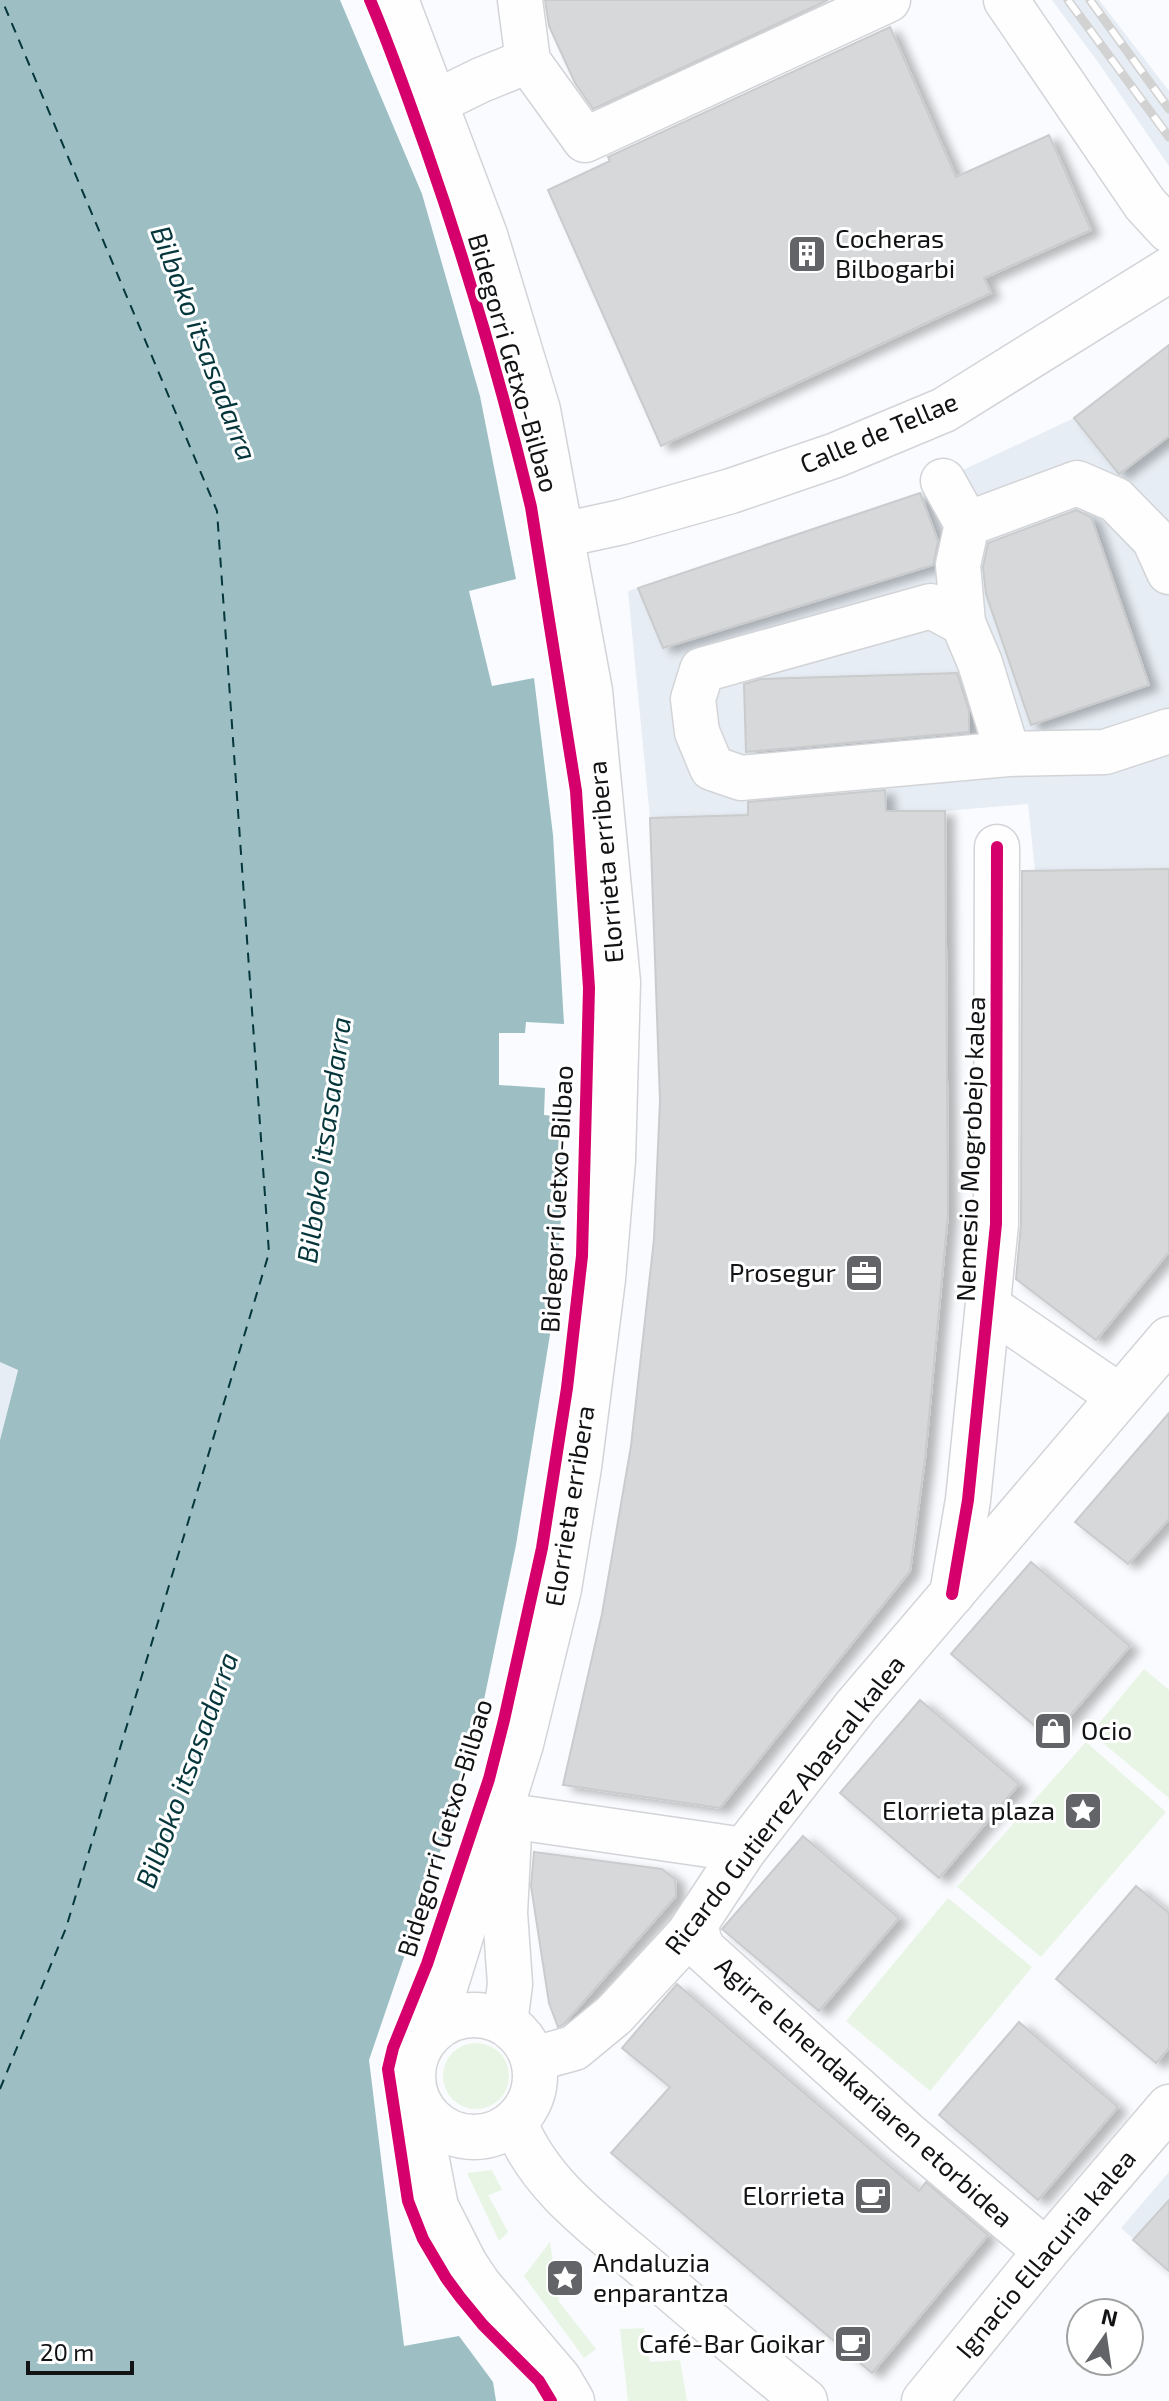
<svg xmlns="http://www.w3.org/2000/svg" width="1169" height="2401" viewBox="0 0 1169 2401" font-family="'Exo 2',sans-serif">
<style>
.built{fill:#e7edf4}
.green{fill:#e8f5e4}
.water{fill:#9dbfc4}
.lines{fill:none;stroke-linecap:round;stroke-linejoin:round}
.ferry{stroke:#04363b;stroke-width:2;stroke-dasharray:10 8;stroke-linecap:butt}
.building{fill:#d7d8da;stroke:#c9cbcc;stroke-width:2;filter:url(#shadow)}
.minor-casing{stroke:#d3d4d7;stroke-width:47}
.major-casing{stroke:#d3d4d7;stroke-width:47}
.minor{stroke:#fefeff;stroke-width:44}
.major{stroke:#fefeff;stroke-width:44}
.rail-casing{stroke:#d2d2d3;stroke-width:9}
.rail{stroke:#fff;stroke-width:6;stroke-dasharray:18;stroke-linecap:butt}
.cycleway-casing{stroke:#fff;stroke-width:17}
.cycleway{stroke:#d6006c;stroke-width:12}
.labels{text-anchor:middle;stroke-width:6;stroke-linejoin:round;paint-order:stroke}
.poi-label{font-size:26px;fill:#121315;stroke:#fff;text-anchor:end}
.street-label{font-size:26px;fill:#121315;stroke:#fff}
.water-label{font-size:28px;font-style:italic;fill:#04363b;stroke:#fff}
</style>
<defs>
<filter id="shadow"><feDropShadow dx="9" dy="5" stdDeviation="4" flood-color="#0004"/></filter>
</defs>
<rect width="100%" height="100%" fill="#f9fbfe"/>
<g class="built">
<polygon points="1052,0 1099,0 1169,91 1169,166 1098,62"/>
<polygon points="1169,345 1169,869 1035,871 1028,804 945,811 886,811 650,818 628,591 891,509 963,470 1074,418"/>
<polygon points="0,1362 18,1369 0,1440"/>
<polygon points="1169,2172 1169,2271 1121,2228"/>
</g>
<g class="green">
<polygon points="1144,1669 1169,1690 1169,1798 1091,1733"/>
<polygon points="1086,1742 1166,1812 1041,1957 957,1887"/>
<polygon points="948,1898 1032,1967 930,2091 846,2021"/>
<circle cx="476" cy="2076" r="33"/>
<polygon points="492,2170 502,2190 488,2195 508,2232 499,2241 467,2173"/>
<polygon points="550,2242 559,2302 596,2349 584,2358 524,2276"/>
<polygon points="644,2328 650,2362 680,2360 687,2401 628,2401 620,2329"/>
</g>
<polygon class="water" points="0,0 340,0 422,194 480,396 516,579 469,591 492,686 534,678 553,835 564,1024 526,1022 525,1033 499,1033 499,1085 545,1088 544,1115 565,1117 564,1185 552,1322 516,1545 472,1758 369,2060 404,2346 459,2336 493,2382 496,2401 0,2401 0,1440 18,1370 0,1362"/>
<g class="lines">
<polyline class="ferry" points="0,2089 66,1928 269,1253 217,511 2,0"/>
</g>
<g class="building">
<polygon points="545,0 828,0 593,109 575,83 549,26"/>
<polygon points="890,27 956,177 1049,135 1091,230 984,278 991,293 661,446 548,190 610,161 608,157"/>
<polygon points="1169,345 1169,436 1119,474 1074,418"/>
<polygon points="920,493 938,541 933,565 663,648 638,588"/>
<polygon points="1076,510 1091,517 1149,685 1031,725 986,594 983,567 988,543"/>
<polygon points="957,673 969,711 969,732 746,752 744,684 761,679"/>
<polygon points="885,790 886,811 945,811 948,1214 925,1459 910,1571 720,1808 563,1785 602,1614 631,1446 654,1239 660,1101 650,818 748,815 748,802"/>
<polygon points="1169,869 1169,1252 1096,1340 1016,1279 1021,1224 1022,871"/>
<polygon points="1169,1413 1169,1519 1128,1564 1075,1522"/>
<polygon points="1031,1562 1130,1646 1050,1739 951,1654"/>
<polygon points="920,1700 1019,1784 939,1878 840,1793"/>
<polygon points="803,1836 899,1918 819,2011 722,1929"/>
<polygon points="534,1852 662,1869 675,1879 676,1896 563,2025 558,2027 549,2003 531,1886"/>
<polygon points="1136,1886 1169,1913 1169,2048 1156,2063 1056,1979"/>
<polygon points="677,1984 919,2191 926,2182 988,2235 872,2373 611,2153 670,2087 622,2048"/>
<polygon points="1019,2022 1118,2107 1038,2200 939,2115"/>
<polygon points="1169,2200 1169,2271 1133,2240"/>
</g>
<g class="lines">
<defs>
<g id="minor">
<polyline points="520,0 528,61 585,140 888,0"/>
<polyline points="1006,0 1145,204 1169,230"/>
<polyline points="436,102 481,80 528,61"/>
<polyline points="943,481 967,524 1077,483 1116,500 1154,539 1169,572"/>
<polyline points="562,535 622,522 731,491 836,455 944,410 1169,270"/>
<polyline points="963,623 958,565 967,524"/>
<polyline points="1008,754 980,663 963,623 931,606 702,670 693,699 697,732 712,768 741,778 1008,754 1105,752 1169,731"/>
<polyline points="989,1307 1119,1396"/>
<polyline points="952,1594 968,1500 996,1224 997,847"/>
<polyline points="510,1816 744,1850"/>
<polyline points="696,1924 699,1941 705,1951 907,2134 1046,2251"/>
<path d="M515 2123C541 2188 599 2227 650 2271 701 2315 752 2359 805 2401"/>
<polyline points="924,2401 1046,2251 1169,2107"/>
</g>
<g id="major">
<polyline points="396,0 485,235 538,410 590,691 618,982 613,1160 603,1279 579,1467 559,1589 521,1744 431,2032"/>
<circle cx="474" cy="2076" r="61"/>
<polyline points="505,2023 510,1984 505,1913 509,1834"/>
<polyline points="534,2059 574,2048 614,2015 688,1935 744,1850 856,1706 1169,1339"/>
<polyline points="415,2098 436,2207 465,2264 479,2285 559,2379 572,2401"/>
</g>
</defs>
<use href="#minor" class="minor-casing"/>
<use href="#major" class="major-casing"/>
<use href="#minor" class="minor"/>
<use href="#major" class="major"/>
<defs>
<g id="rail">
<polyline points="1068,0 1169,137"/>
<polyline points="1090,0 1169,109"/>
</g>
</defs>
<use href="#rail" class="rail-casing"/>
<use href="#rail" class="rail"/>
<defs>
<g id="cycleway">
<path d="M370 0C391 49 408 99 426 149 467 266 502 386 531 507L576 791 582 884 589 988 582 1256 567 1388 542 1548 504 1720 489 1779 427 1964 393 2048 388 2069 408 2201 423 2239 446 2278 460 2297 483 2325 539 2381 551 2401"/>
<polyline points="952,1594 968,1500 996,1224 997,847"/>
</g>
</defs>
<use href="#cycleway" class="cycleway-casing"/>
<use href="#cycleway" class="cycleway"/>
</g>
<defs>
<symbol id="building-square" viewBox="-11 -11 22 22"><rect x="-9" y="-9" width="18" height="18" rx="4" fill="#636467" stroke="#fff"/><path d="M-4-6H4V6H1V3H-1V6H-4ZM-2.5-4.3h1.7v1.8h-1.7ZM.8-4.3h1.7v1.8H.8ZM-2.5-1h1.7V.8h-1.7ZM.8-1h1.7V.8H.8Z" fill="#fff"/></symbol>
<symbol id="office-square" viewBox="-11 -11 22 22"><rect x="-9" y="-9" width="18" height="18" rx="4" fill="#636467" stroke="#fff"/><path d="M-6-3h4V-5.5h4V-3h4V5H-6ZM-1-4.5V-3h2v-1.5ZM-6 0V1H6V0Z" fill="#fff"/></symbol>
<symbol id="shop-square" viewBox="-11 -11 22 22"><rect x="-9" y="-9" width="18" height="18" rx="4" fill="#636467" stroke="#fff"/><path d="M-5-2.5h2.3a2.7 3.5 0 0 1 5.4 0H5L5.5 6h-11ZM-1.5-2.5h3a1.5 2.3 0 0 0-3 0Z" fill="#fff"/></symbol>
<symbol id="sight-square" viewBox="-11 -11 22 22"><rect x="-9" y="-9" width="18" height="18" rx="4" fill="#636467" stroke="#fff"/><path d="M0-6L1.8-2.2L6-1.7L2.9 1.2L3.7 5.4L0 3.3L-3.7 5.4L-2.9 1.2L-6-1.7L-1.8-2.2Z" fill="#fff"/></symbol>
<symbol id="cafe-square" viewBox="-11 -11 22 22"><rect x="-9" y="-9" width="18" height="18" rx="4" fill="#636467" stroke="#fff"/><path d="M-5.5-4.5H6V0H3Q3 3.5 0 3.5H-2.5Q-5.5 3.5-5.5 0ZM3-3.2v2h1.7v-2ZM-6 4.5H4V6H-6Z" fill="#fff"/></symbol>
</defs>
<g fill-rule="evenodd">
<use href="#building-square" x="785" y="232" width="44" height="44"/>
<use href="#office-square" x="842" y="1251" width="44" height="44"/>
<use href="#shop-square" x="1031" y="1709" width="44" height="44"/>
<use href="#sight-square" x="1061" y="1789" width="44" height="44"/>
<use href="#cafe-square" x="851" y="2174" width="44" height="44"/>
<use href="#sight-square" x="543" y="2256" width="44" height="44"/>
<use href="#cafe-square" x="831" y="2322" width="44" height="44"/>
</g>
<g class="labels">
<g class="poi-label">
<text x="835" y="248" text-anchor="start">Cocheras<tspan x="835" dy="30">Bilbogarbi</tspan></text>
<text x="836" y="1282">Prosegur</text>
<text x="1081" y="1740" text-anchor="start">Ocio</text>
<text x="1055" y="1820">Elorrieta plaza</text>
<text x="845" y="2205">Elorrieta</text>
<text x="593" y="2272" text-anchor="start">Andaluzia<tspan x="593" dy="30">enparantza</tspan></text>
<text x="825" y="2353">Café-Bar Goikar</text>
</g>
<g class="street-label">
<text transform="translate(513 363) rotate(74)" y="9">Bidegorri Getxo-Bilbao</text>
<text transform="translate(879 433) rotate(-23)" y="9">Calle de Tellae</text>
<text transform="translate(606 862) rotate(-95)" y="9">Elorrieta erribera</text>
<text transform="translate(971 1149) rotate(-88)" y="9">Nemesio Mogrobejo kalea</text>
<text transform="translate(557 1199) rotate(-87)" y="9">Bidegorri Getxo-Bilbao</text>
<text transform="translate(570 1506) rotate(-81)" y="9">Elorrieta erribera</text>
<text transform="translate(785 1805) rotate(-52)" y="9">Ricardo Gutierrez Abascal kalea</text>
<text transform="translate(445 1828) rotate(-73)" y="9">Bidegorri Getxo-Bilbao</text>
<text transform="translate(864 2092) rotate(42)" y="9">Agirre lehendakariaren etorbidea</text>
<text transform="translate(1046 2254) rotate(-50)" y="9">Ignacio Ellacuria kalea</text>
</g>
<g class="water-label">
<text transform="translate(204 343) rotate(69)" y="10">Bilboko itsasadarra</text>
<text transform="translate(324 1140) rotate(-82)" y="10">Bilboko itsasadarra</text>
<text transform="translate(187 1770) rotate(-70)" y="10">Bilboko itsasadarra</text>
</g>
</g>
<g transform="translate(1105 2337) rotate(13)"><circle r="38" fill="#ffffff" stroke="#a0a1a1" stroke-width="2"/>
<path d="M0-6L14 30L0 20L-14 30Z" fill="#636467"/>
<text y="-12" font-size="22" font-weight="bold" text-anchor="middle" fill="#121315">N</text>
</g>
<path d="M28 2361v12h104v-12" fill="none" stroke="#121315" stroke-width="4"/>
<text x="40" y="2361" font-size="24" fill="#121315" stroke="#ffffff" stroke-width="6" paint-order="stroke">20 m</text>
</svg>
